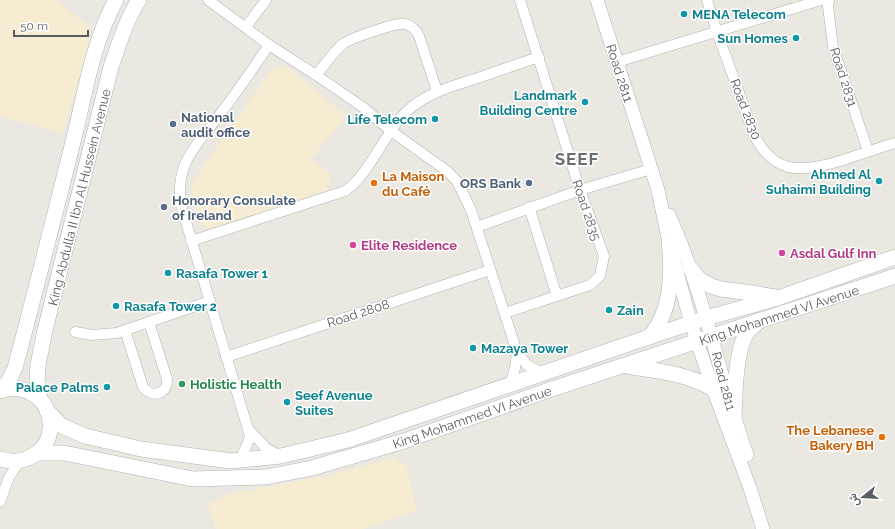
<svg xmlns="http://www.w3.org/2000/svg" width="895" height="529" viewBox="0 0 895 529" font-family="Raleway,Vazirmatn,sans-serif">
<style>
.sand{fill:#f5ecd2}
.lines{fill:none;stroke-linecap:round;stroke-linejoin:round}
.minor-casing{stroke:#afb2b5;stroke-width:11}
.tertiary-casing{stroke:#afb2b5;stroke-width:14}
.secondary-casing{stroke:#b1b4b7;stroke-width:16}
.minor{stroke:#fff;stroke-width:10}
.tertiary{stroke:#fff;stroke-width:13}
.secondary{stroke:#fff;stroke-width:15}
.culture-dot{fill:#0f9aa8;stroke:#fff;stroke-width:1.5}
.service-dot{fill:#5c6f8a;stroke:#fff;stroke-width:1.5}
.food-dot{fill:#e8710a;stroke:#fff;stroke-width:1.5}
.hotel-dot{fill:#d1479c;stroke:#fff;stroke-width:1.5}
.leisure-dot{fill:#2e9e5b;stroke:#fff;stroke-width:1.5}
.labels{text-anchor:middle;stroke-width:3;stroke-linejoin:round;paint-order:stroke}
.culture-label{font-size:13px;font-weight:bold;fill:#0d838f;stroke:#fff;text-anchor:start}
.street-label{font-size:13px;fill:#5a5d60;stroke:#fff}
.service-label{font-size:13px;font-weight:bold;fill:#4e5e75;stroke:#fff;text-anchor:start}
.food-label{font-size:13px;font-weight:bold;fill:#c56008;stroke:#fff;text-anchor:start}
.hotel-label{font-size:13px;font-weight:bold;fill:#b23c85;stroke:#fff;text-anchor:start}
.leisure-label{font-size:13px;font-weight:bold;fill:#27864d;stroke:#fff;text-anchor:start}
.district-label{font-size:17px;font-weight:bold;letter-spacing:1px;fill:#6b6f72;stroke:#fff}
</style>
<rect width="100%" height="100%" fill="#ebe8e1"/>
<g class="sand">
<polygon points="0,0 56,0 88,25 90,41 63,133 0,116"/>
<polygon points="285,65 346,116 311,159 331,174 326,192 209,231 197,218 191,184 272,69"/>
<polygon points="394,457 407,467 417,511 363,529 216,529 208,505 228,494 331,475"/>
</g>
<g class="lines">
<defs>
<g id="minor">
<polyline points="208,0 269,45 316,75 364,108 391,131 447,171 457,181 471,210 517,352 527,365 542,373"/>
<path d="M707 0 717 32 755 137C775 173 797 172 833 163 854 157 874 149 895 143"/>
<polyline points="829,0 828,6 833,47 868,151"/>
<polyline points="246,27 266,0"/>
<polyline points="617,62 821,0"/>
<path d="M316 75C325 65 333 52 343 44 351 38 397 22 405 24 412 25 416 30 419 36L437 91"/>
<polyline points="529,207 557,296"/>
<polyline points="477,227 580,190 651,169"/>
<path d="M191 241 345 191C370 174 384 133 407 111 426 93 453 86 478 78 498 71 518 64 539 57"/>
<polyline points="505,313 590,285 600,276 604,256 580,190 520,0"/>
<path d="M125 330 143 387C152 399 168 394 167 379L149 322"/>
<polyline points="75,332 92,335 117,333 210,301"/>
<polyline points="226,357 490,270"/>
<polyline points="510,385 515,368 517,352"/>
<polyline points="248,429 266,448 280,456"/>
<path d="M240 461 250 437 248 429 181 205C174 160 200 143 223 110 239 89 254 67 269 45"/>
<polyline points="0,502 9,477 20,461"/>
</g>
<g id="tertiary">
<polyline points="597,0 658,190 669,243 691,323 713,389 750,488 763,529"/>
<path d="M669 215C704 292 719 376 747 455"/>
</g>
<g id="secondary">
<polyline points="690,268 699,279 711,286 721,289 752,293 775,297"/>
<path d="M649 337C671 314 673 273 669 243"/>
<path d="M627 366C655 371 688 373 713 389"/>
<path d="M0 389 8 382 15 368C35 293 54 217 73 142 85 94 92 44 116 0"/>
<path d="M0 391C23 383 48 397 50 422 53 450 25 467 0 459"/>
<path d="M40 399 37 381 38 365 45 330 111 67C119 44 126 20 139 0"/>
<polyline points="47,411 62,426 85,436 141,449 231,461 281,456 348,440 649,337 706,318 778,298 895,257"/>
<path d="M734 418C735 396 735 346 749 330 752 327 756 324 759 321"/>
<polyline points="38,453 64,453 193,479 266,477 312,468 404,441 549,390 895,276"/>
</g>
</defs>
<use href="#minor" class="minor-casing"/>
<use href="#tertiary" class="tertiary-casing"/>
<use href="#secondary" class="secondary-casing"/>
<use href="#minor" class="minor"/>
<use href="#tertiary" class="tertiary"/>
<use href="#secondary" class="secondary"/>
</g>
<g class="culture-dot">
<circle cx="684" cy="14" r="4"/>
<circle cx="796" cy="38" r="4"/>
<circle cx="585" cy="102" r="4"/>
<circle cx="435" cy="119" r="4"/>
<circle cx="879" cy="181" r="4"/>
<circle cx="168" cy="273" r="4"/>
<circle cx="116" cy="306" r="4"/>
<circle cx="609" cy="310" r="4"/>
<circle cx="473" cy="348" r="4"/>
<circle cx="107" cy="387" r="4"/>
<circle cx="287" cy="402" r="4"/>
</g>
<g class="service-dot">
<circle cx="173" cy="124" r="4"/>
<circle cx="529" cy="183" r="4"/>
<circle cx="164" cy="207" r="4"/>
</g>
<g class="food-dot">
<circle cx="374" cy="183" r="4"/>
<circle cx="882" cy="437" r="4"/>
</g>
<g class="hotel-dot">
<circle cx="353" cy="245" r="4"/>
<circle cx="782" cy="253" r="4"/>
</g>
<circle class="leisure-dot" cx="182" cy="384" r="4"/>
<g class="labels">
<g class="culture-label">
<text x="692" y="19">MENA Telecom</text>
<text x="788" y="43" text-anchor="end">Sun Homes</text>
<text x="577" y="100" text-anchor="end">Landmark<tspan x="577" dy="15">Building Centre</tspan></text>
<text x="427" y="124" text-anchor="end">Life Telecom</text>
<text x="871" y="179" text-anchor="end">Ahmed Al<tspan x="871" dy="15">Suhaimi Building</tspan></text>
<text x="176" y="278">Rasafa Tower 1</text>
<text x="124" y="311">Rasafa Tower 2</text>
<text x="617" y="315">Zain</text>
<text x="481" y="353">Mazaya Tower</text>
<text x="99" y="392" text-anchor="end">Palace Palms</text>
<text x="295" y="400">Seef Avenue<tspan x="295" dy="15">Suites</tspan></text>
</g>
<g class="street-label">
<text transform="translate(620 73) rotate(72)" y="5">Road 2811</text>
<text transform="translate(844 77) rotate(72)" y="5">Road 2831</text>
<text transform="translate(746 109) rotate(69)" y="5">Road 2830</text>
<text transform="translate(79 197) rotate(-76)" y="5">King Abdulla II Ibn Al Hussein Avenue</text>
<text transform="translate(587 210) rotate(71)" y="5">Road 2835</text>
<text transform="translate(358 313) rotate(-18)" y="5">Road 2808</text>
<text transform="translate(779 315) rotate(-18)" y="5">King Mohammed VI Avenue</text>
<text transform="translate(724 381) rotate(75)" y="5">Road 2811</text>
<text transform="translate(472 417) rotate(-19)" y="5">King Mohammed VI Avenue</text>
</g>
<g class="service-label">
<text x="181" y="122">National<tspan x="181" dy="15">audit office</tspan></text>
<text x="521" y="188" text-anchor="end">ORS Bank</text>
<text x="172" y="205">Honorary Consulate<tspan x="172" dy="15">of Ireland</tspan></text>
</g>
<g class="food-label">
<text x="382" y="181">La Maison<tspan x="382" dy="15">du Café</tspan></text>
<text x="874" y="435" text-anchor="end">The Lebanese<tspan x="874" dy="15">Bakery BH</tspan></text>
</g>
<g class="hotel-label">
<text x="361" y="250">Elite Residence</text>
<text x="790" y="258">Asdal Gulf Inn</text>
</g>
<g class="leisure-label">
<text x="190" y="389">Holistic Health</text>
</g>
<g class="district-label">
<text x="577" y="165">SEEF</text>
</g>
</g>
<g transform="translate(863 497) rotate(252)" stroke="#ffffff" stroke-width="3" paint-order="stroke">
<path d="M0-3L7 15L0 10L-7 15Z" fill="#5a5d60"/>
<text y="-6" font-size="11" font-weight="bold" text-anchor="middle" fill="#5a5d60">ش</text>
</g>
<path d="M14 30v6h74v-6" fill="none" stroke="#5a5d60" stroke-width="2"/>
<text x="20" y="30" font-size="12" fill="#5a5d60" stroke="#ffffff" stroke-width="3" paint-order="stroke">50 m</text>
</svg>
